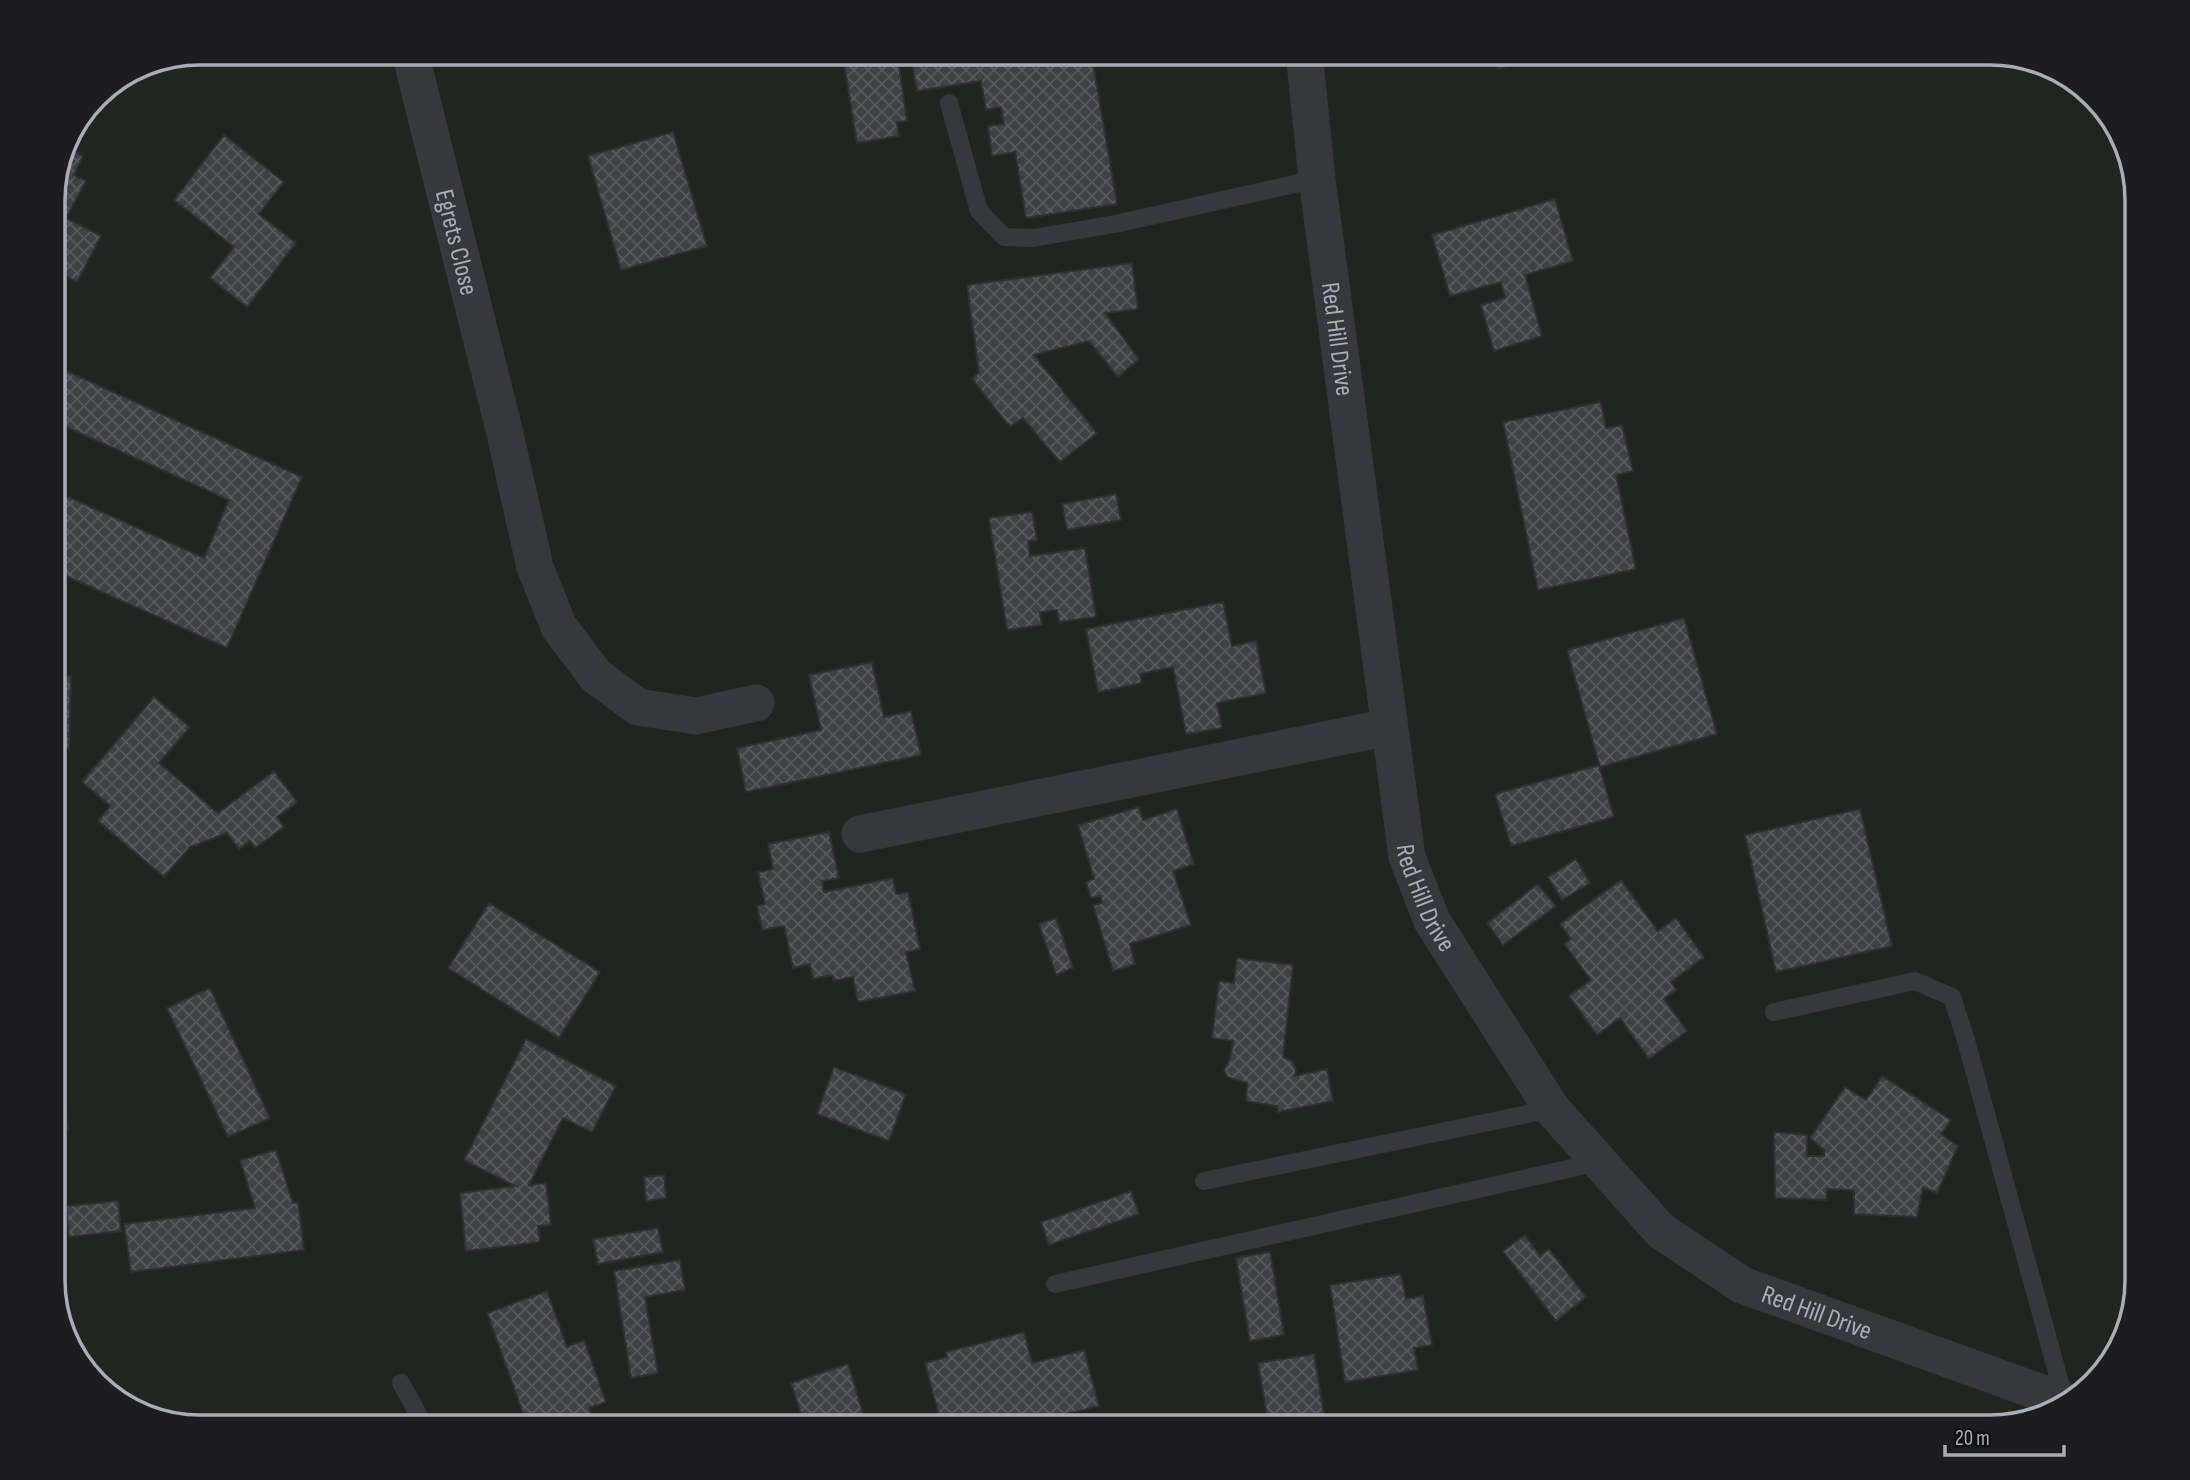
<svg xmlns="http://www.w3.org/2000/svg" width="2190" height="1480" viewBox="0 0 2190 1480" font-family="'Sofia Sans Condensed',sans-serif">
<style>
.garden{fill:#1e261f}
.building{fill:url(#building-cross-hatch);stroke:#303034;stroke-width:2}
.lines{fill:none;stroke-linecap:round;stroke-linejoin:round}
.service{stroke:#37383d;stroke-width:18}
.minor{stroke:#37383d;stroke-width:37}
.labels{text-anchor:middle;stroke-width:6;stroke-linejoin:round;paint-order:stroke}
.street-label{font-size:26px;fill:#a8adb8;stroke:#111113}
.rim{fill:none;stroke:#a8adb8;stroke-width:3.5}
</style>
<defs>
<pattern id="building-cross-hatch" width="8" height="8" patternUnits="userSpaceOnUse" patternTransform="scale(1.75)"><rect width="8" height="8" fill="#404145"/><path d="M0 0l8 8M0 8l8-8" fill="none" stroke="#595a5e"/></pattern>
</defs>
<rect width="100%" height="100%" fill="#161618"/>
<polygon class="garden" points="200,52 1990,52 2072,78 2118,127 2137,199 2137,1281 2112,1362 2056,1412 1991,1427 200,1427 118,1402 72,1353 53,1289 53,191 64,143 96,95 144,64"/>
<g class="building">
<polygon points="872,52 897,52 907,121 897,122 899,136 857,143 843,57"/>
<polygon points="910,52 1091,52 1117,204 1026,218 1015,152 992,156 988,126 1004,124 1001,107 986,110 981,81 917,91"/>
<polygon points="1493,52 1547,52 1547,53 1498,69"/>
<polygon points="673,132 707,246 621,270 588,156"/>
<polygon points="224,135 284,182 259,214 296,243 247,307 210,278 234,247 174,200"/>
<polygon points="63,145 83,156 74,175 86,181 66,218 101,236 77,282 63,274 64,271 53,265 53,191"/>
<polygon points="1555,199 1573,261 1525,275 1542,336 1494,351 1481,305 1505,298 1501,282 1450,296 1432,235"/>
<polygon points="1132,263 1138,309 1105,313 1139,359 1118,377 1089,341 1034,355 1097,433 1060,462 1023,418 1010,427 972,379 979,372 967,285"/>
<polygon points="53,365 302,477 227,648 53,570 53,490 204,558 229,500 53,421"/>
<polygon points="1601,402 1606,428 1622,425 1633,471 1616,475 1636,569 1538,590 1503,422"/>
<polygon points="1116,494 1121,520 1067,530 1062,504"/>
<polygon points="1032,512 1037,540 1028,541 1030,556 1085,548 1096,617 1059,622 1057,610 1040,612 1042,625 1007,630 989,518"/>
<polygon points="1223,602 1232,646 1256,641 1266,693 1217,703 1222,728 1186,734 1173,667 1140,674 1142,683 1098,692 1086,629"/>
<polygon points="1684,618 1717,734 1600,767 1567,650"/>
<polygon points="872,662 884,717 911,711 921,755 746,792 737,748 821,730 809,675"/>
<polygon points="53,675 71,676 69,749 53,749"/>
<polygon points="154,697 190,727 159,763 218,813 274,771 297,802 277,817 284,827 255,848 250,841 239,849 227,833 190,847 164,877 98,821 110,806 82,782"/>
<polygon points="1599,765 1614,817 1511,846 1495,794"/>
<polygon points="1139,807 1143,820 1177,809 1194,864 1173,871 1191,925 1130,944 1135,964 1113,971 1093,905 1102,903 1100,896 1091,898 1086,882 1094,879 1078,825"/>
<polygon points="1860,809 1892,946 1776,972 1745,835"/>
<polygon points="829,832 839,878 822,881 824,892 893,878 896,894 908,892 920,949 906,952 915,991 858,1002 853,977 834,981 832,975 813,979 810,964 793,968 784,926 762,930 757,906 765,904 758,872 773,869 768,844"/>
<polygon points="1576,859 1590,883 1562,900 1548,877"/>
<polygon points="1621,880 1658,931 1676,918 1704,957 1671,982 1676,990 1664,999 1687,1031 1649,1059 1620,1018 1597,1035 1569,996 1591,980 1564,944 1571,939 1560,924"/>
<polygon points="1538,884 1556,906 1503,945 1487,923"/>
<polygon points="489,903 600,972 559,1038 448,968"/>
<polygon points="1056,918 1073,968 1056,975 1039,924"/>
<polygon points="1237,958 1293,965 1283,1057 1293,1062 1296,1071 1295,1076 1327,1069 1333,1101 1278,1112 1277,1106 1246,1101 1247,1083 1227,1077 1224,1070 1230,1059 1233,1041 1212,1038 1219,981 1234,983"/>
<polygon points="210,988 270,1118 228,1137 167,1008"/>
<polygon points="526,1039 616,1086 592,1132 563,1118 529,1185 546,1183 551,1225 538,1226 540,1242 466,1251 460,1193 515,1186 464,1160"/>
<polygon points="834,1067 906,1094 889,1141 817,1114"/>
<polygon points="1882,1076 1951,1120 1941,1134 1958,1146 1937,1193 1923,1187 1917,1217 1854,1214 1854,1190 1827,1189 1826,1200 1775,1198 1774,1132 1807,1135 1807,1156 1824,1156 1824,1150 1810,1138 1845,1087 1866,1100"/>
<polygon points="65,1101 68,1130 53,1131 53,1103"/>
<polygon points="276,1150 293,1203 298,1202 304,1250 131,1272 124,1224 255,1208 240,1160"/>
<polygon points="664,1175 666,1198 646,1201 644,1177"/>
<polygon points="53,1186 58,1237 53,1238"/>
<polygon points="1131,1191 1139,1214 1049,1245 1041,1222"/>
<polygon points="118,1201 121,1231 69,1237 66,1206"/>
<polygon points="658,1228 663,1252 598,1264 593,1239"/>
<polygon points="1525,1235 1540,1256 1549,1249 1586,1297 1556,1321 1503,1251"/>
<polygon points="1270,1252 1284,1335 1250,1341 1236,1258"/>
<polygon points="680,1260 685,1290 645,1297 658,1373 631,1378 614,1271"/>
<polygon points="1401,1274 1406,1299 1423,1296 1432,1345 1414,1348 1418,1370 1345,1382 1330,1285"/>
<polygon points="547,1291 567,1347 584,1340 606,1402 589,1408 596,1427 528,1427 487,1313"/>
<polygon points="1024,1332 1032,1363 1084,1350 1099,1406 1015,1427 942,1427 925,1363 947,1357 946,1352"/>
<polygon points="1314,1354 1326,1427 1269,1427 1258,1363"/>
<polygon points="848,1364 866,1423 850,1427 805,1427 791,1383"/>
</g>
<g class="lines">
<g class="service">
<polyline points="949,103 979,211 1004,237 1033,238 1115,224 1317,179"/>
<polyline points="1774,1012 1915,981 1952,997 1965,1037 2065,1401"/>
<polyline points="1204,1181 1552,1109"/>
<polyline points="1055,1284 1599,1162"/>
<polyline points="401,1383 425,1427"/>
</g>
<g class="minor">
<path id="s1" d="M410 52 505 434 535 567 559 627 596 676 638 707 696 716 756 703"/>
<path id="s2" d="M1304 52 1317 179 1407 857 1432 921 1552 1109 1661 1231 1742 1285 2067 1402"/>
<polyline points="860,834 1389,727"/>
</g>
</g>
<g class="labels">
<g class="street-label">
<text dy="9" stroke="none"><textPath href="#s1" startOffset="196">Egrets Close</textPath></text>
<text dy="9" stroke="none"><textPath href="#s2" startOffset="289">Red Hill Drive</textPath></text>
<text dy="9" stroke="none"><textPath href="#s2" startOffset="856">Red Hill Drive</textPath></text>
<text dy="9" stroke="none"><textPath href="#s2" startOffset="1444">Red Hill Drive</textPath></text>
</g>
</g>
<path d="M0 0H2190V1480H0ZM200 65H1990A135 135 0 0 1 2125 200V1280A135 135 0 0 1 1990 1415H200A135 135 0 0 1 65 1280V200A135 135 0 0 1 200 65Z" fill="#1d1d20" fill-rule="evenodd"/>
<path class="rim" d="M200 65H1990A135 135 0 0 1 2125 200V1280A135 135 0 0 1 1990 1415H200A135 135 0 0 1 65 1280V200A135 135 0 0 1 200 65Z"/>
<path d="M1945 1445v10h119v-10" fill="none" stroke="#a8adb8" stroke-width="3.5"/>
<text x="1955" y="1445" font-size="21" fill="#a8adb8" stroke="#111113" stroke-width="5" paint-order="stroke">20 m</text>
</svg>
